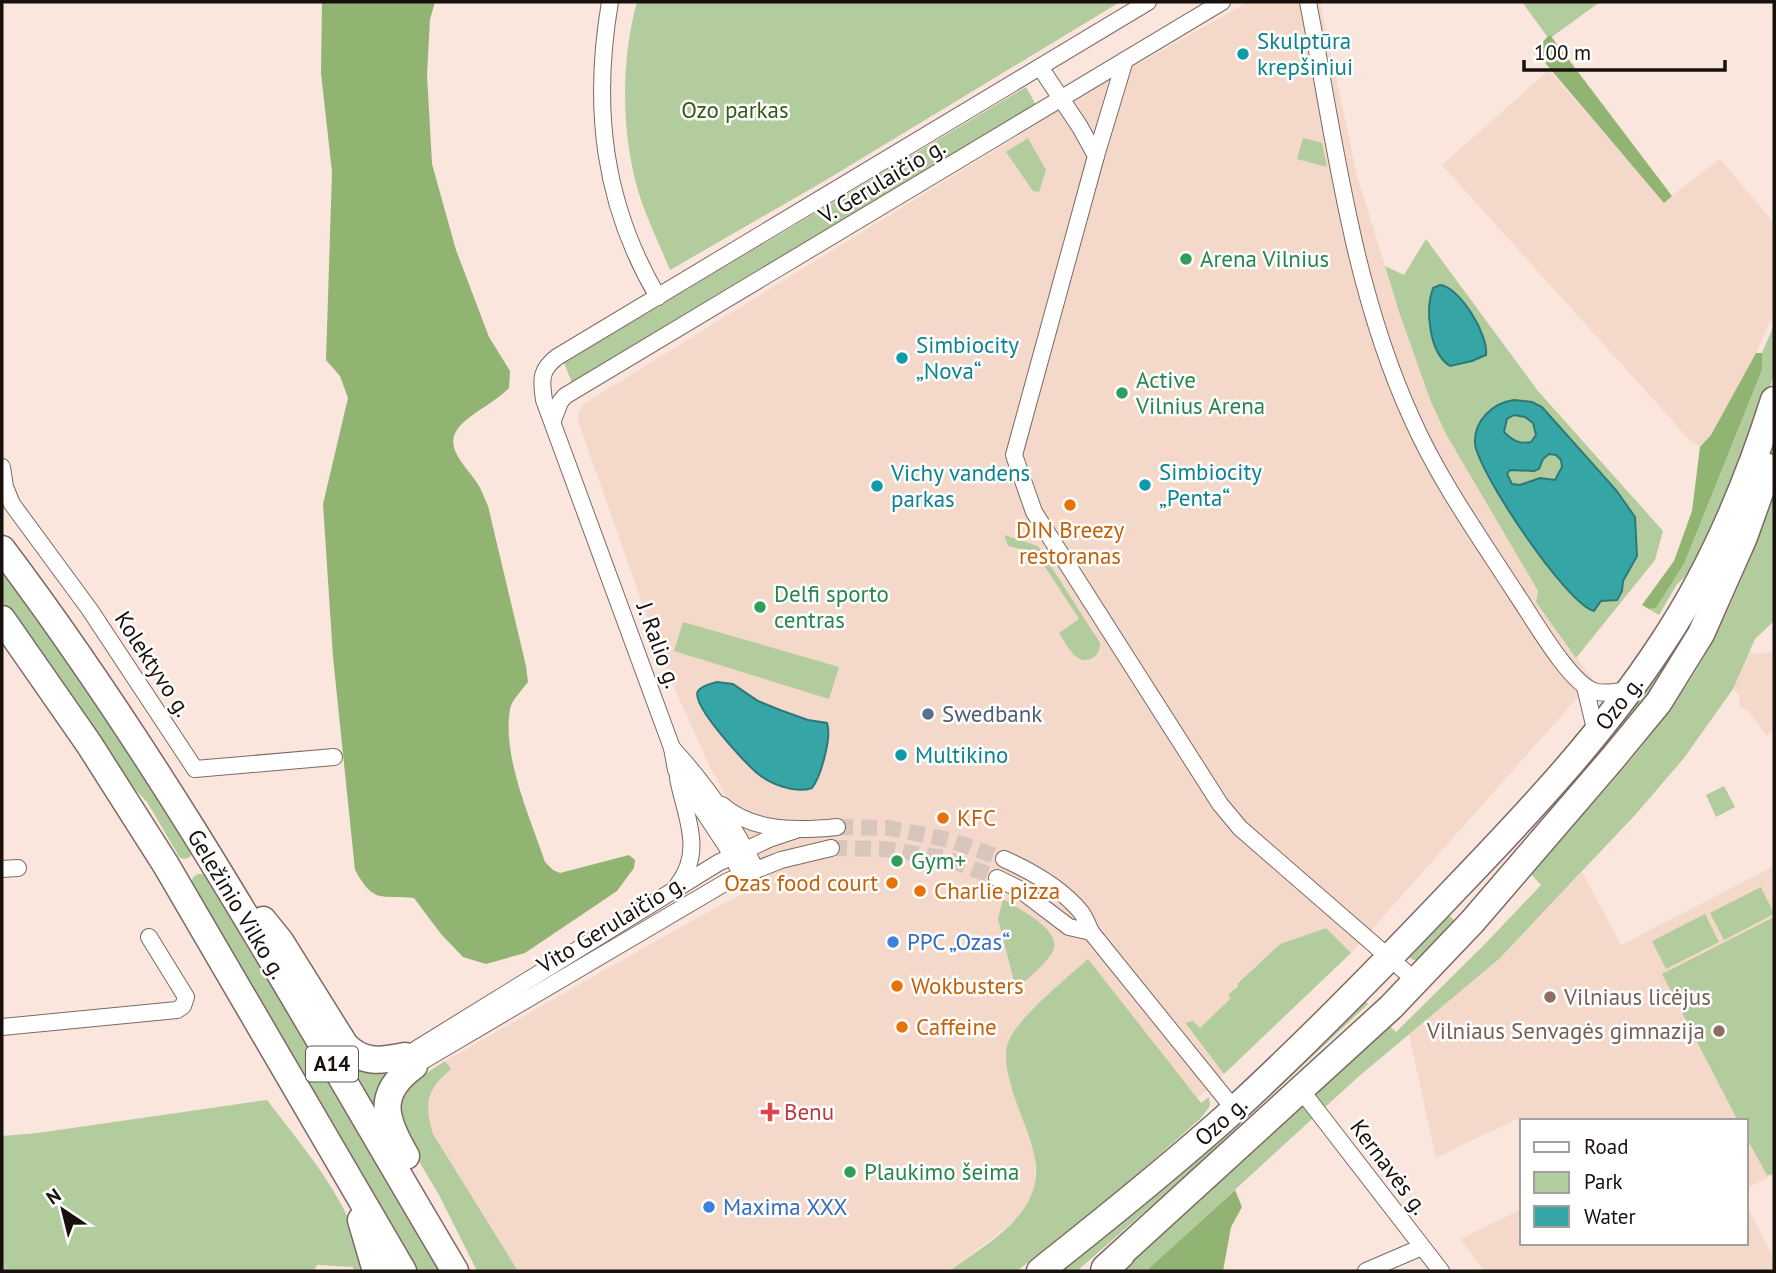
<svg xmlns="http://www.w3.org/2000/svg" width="1776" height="1273" viewBox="0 0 1776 1273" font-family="'PT Sans',sans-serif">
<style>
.built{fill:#f4d9cb}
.green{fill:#b2cc9d}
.forest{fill:#91b472}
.water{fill:#36a5a6;stroke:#2d7878;stroke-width:2;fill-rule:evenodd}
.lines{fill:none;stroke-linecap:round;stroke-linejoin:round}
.minor-tunnel{stroke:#d8c6bd;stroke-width:16;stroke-dasharray:16 8;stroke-linecap:butt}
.minor-casing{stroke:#7c6a62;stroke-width:18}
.primary-casing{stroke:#7c6a62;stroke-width:29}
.trunk-casing{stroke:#7c6a62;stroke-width:29}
.minor{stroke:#fff;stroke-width:16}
.primary{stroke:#fff;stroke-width:26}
.trunk{stroke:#fff;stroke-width:26}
.culture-dot{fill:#0f9aa8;stroke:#fff;stroke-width:2.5}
.leisure-dot{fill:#2e9e5b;stroke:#fff;stroke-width:2.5}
.food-dot{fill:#e8710a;stroke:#fff;stroke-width:2.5}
.service-dot{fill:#5c6f8a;stroke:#fff;stroke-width:2.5}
.shop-dot{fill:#3f7fe0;stroke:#fff;stroke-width:2.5}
.education-dot{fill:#8d6e63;stroke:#fff;stroke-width:2.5}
.health-dot{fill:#e0444e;stroke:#fff;stroke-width:2.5}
.labels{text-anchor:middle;stroke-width:5;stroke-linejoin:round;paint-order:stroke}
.shield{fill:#fff;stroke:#5d5856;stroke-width:2}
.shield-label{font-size:21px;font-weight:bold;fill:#17100d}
.culture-label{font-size:23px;fill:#0d838f;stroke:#fff;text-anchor:start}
.park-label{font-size:23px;fill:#395814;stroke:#fff}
.street-label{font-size:23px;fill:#17100d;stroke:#fff}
.leisure-label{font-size:23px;fill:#27864d;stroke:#fff;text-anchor:start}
.food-label{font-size:23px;fill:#c56008;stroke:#fff;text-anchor:start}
.service-label{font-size:23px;fill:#4e5e75;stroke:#fff;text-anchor:start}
.shop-label{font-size:23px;fill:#366cbe;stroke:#fff;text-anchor:start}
.education-label{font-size:23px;fill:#785e54;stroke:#fff;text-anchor:start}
.health-label{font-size:23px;fill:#be3a42;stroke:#fff;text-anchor:start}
</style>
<rect width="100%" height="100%" fill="#fae6dc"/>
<g class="built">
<polygon points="1248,2 1320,2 1357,175 1399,312 1431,402 1446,434 1538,591 1536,602 1593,680 1351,953 1326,928 1280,944 1237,983 1231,998 1200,1028 1185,1024 1224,1074 1197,1099 1149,1038 1048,996 1017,1027 1008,1041 1007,1066 1012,1089 1035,1157 1035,1188 1022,1215 949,1271 518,1271 433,1134 426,1110 432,1091 450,1069 445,1061 702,915 771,879 709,765 664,665 578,421 578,414 582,405 1092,90"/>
<polygon points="1549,70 1664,202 1720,159 1774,223 1774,312 1756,353 1711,435 1700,447 1688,438 1442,165"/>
<polygon points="1749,650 1754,654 1774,652 1774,731 1766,735 1748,711 1740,706 1739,694 1733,689"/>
<polygon points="1774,866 1774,1174 1746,1189 1746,1121 1522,1121 1522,1127 1517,1119 1436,1158 1409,1035 1499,959 1582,872 1621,945"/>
<polygon points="1746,1204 1774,1259 1774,1271 1484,1271 1460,1239 1522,1209 1522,1243 1746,1243"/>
</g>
<g class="green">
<path d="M637 2H1120L826 180 670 270C660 246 649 223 641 200 621 140 620 62 637 2Z"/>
<polygon points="1522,2 1600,2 1549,39"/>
<polygon points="1026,87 1036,105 572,383 564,363"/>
<polygon points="1028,138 1046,170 1039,192 1033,191 1006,152"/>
<polygon points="1303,138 1322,143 1327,167 1297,159"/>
<polygon points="1426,239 1538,391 1663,531 1655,560 1576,658 1536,602 1538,591 1446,434 1431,402 1399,312 1385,266 1404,275"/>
<polygon points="1774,325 1774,374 1759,424 1732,494 1688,574 1677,584 1659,615 1649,609 1656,608 1684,564 1762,370 1762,353"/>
<path d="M1774 490V621L1755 639 1733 689 1684 758 1636 814 1499 959 1358 1077 1146 1271H1122L1386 1023 1396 1032 1483 946 1541 885 1530 873C1591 805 1658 737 1704 657 1732 607 1757 545 1774 490Z"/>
<path d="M1004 535 1038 546 1100 643C1100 650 1098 655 1092 658 1076 667 1066 643 1059 633L1079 619 1036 553 1008 546Z"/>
<polygon points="1725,550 1678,663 1554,817 1545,809 1448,914 1457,923 1420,960 1413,960 1405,954"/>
<polygon points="2,561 85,680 192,853 190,857 185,859 180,858 147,802 119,772 2,601"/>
<polygon points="683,622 839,667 829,699 674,651"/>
<polygon points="1724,786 1735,807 1716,817 1706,795"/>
<polygon points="198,874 204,874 210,878 442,1271 414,1271 191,885 193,877"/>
<polygon points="1761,887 1774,914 1724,940 1710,913"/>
<path d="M1003 899C1017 908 1066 931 1052 953 1044 966 1027 979 1016 989L998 919Z"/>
<polygon points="1705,914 1719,942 1666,969 1652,941"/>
<polygon points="1774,917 1774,1174 1767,1175 1746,1137 1746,1121 1738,1121 1662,974"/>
<polygon points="1326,928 1351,953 1224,1074 1185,1023 1193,1021 1200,1028 1231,998 1228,995 1238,986 1237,984 1280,944"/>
<path d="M1088 959 1201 1103 1209 1097 1210 1106 1201 1118 1124 1186 1017 1271H949C989 1242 1048 1212 1034 1154 1028 1129 1016 1106 1010 1082 1007 1069 1003 1053 1009 1040 1019 1017 1068 977 1088 959Z"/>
<polygon points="1362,997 1368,1004 1193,1169 1077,1271 1055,1271"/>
<polygon points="340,1055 392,1070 384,1128"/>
<path d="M445 1061 451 1069C426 1091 424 1103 433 1134L518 1271H477L439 1195 401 1131 400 1105 405 1093 422 1076Z"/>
<path d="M267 1100C309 1155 351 1202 367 1271H354L353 1267 317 1265 314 1271H2V1136L38 1133Z"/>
</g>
<g class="forest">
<path d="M322 2H435L430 19 427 75 432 164 456 250 489 337 510 371 509 388C496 401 479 409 465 421 437 445 466 464 479 486 483 493 485 500 488 506L526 666 528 682C522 690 512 700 510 709 502 757 530 817 545 862L553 870 560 873 629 855 635 860 634 868 617 891 525 953 486 964 463 957 441 934 414 898C380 895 374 904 355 870L333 657 323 504 348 398 340 376 326 360 332 172 321 73Z"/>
<path d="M1550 35 1672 196 1664 203 1541 58C1539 47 1541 42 1550 35Z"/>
<polygon points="1756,353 1762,353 1762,370 1684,564 1656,608 1649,609 1642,605 1674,561 1692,511 1700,447 1711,435"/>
<polygon points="1235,1190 1242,1207 1231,1227 1223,1271 1146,1271"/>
</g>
<g class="water">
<path d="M1440 285C1460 287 1489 336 1486 355L1472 361 1450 366C1429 353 1425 309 1433 288Z"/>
<path d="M1514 400 1532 402 1542 407 1616 490 1635 517 1637 556 1623 581 1622 591 1617 600 1601 601 1594 611C1567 605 1477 471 1475 443 1474 421 1492 403 1514 400ZM1514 415 1525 417 1533 423 1536 435 1531 442C1520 445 1512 440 1504 432L1507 419ZM1549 454 1556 455 1561 460 1562 467 1555 480 1540 478 1520 485 1512 484 1507 474 1510 470 1534 471 1539 469 1543 459Z"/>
<path d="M717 682 733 684 758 701 780 710 808 720 827 723C832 737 821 776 812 788 795 794 770 784 757 773 745 763 690 704 698 691 702 685 711 684 717 682Z"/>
</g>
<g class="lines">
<g class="minor-tunnel">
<polyline points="837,827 889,828 950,840 1004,859"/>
<polyline points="831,848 883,849 945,858 997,878"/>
</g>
<defs>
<g id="minor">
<path d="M610 2C592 107 603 204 658 297"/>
<path d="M1308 2C1335 141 1352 288 1412 419 1439 480 1479 536 1515 592 1531 615 1569 683 1594 691 1604 695 1619 691 1630 690"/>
<polyline points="1125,60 1096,156 1014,455 1034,512 1220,804 1240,828 1416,981"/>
<polyline points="1040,67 1080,127 1096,156"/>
<polyline points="553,420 560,402 565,396 1222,2"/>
<polyline points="2,467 5,487 12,504 90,610 195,769 334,757"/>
<polyline points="1585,687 1596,733"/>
<path d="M672 748C705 784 735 827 756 870"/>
<path d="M722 805C753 832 798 831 837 827"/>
<path d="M1004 859C1031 871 1062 889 1081 912 1085 917 1088 925 1091 932L1234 1109"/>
<polyline points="2,869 18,868"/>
<path d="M742 875 725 844 676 770 672 748 544 400C541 380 540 370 557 357L1148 2"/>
<polyline points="997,878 1019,889 1069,927 1091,932"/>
<path d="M677 886C705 851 685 816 678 778"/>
<polyline points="2,1027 177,1010 183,1006 186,997 149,937"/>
<polyline points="405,1056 718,863 769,839 796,830"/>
<polyline points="414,1066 728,881 781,860 831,848"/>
<polyline points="1301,1090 1441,1271"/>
<polyline points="1366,1271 1422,1247"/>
</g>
<g id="primary">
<polyline points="1105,1268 1391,1007 1472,922 1613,758 1659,702 1701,634 1744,537 1769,467"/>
<path d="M1040 1271C1107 1218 1173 1165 1236 1108 1313 1037 1386 962 1458 886 1531 810 1605 731 1663 642 1712 568 1747 485 1774 400"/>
</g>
<g id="trunk">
<path d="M2 549C173 776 310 1027 455 1271"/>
<polyline points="2,619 89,744 166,865 403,1271"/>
<path d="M263 920 280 941 345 1045C363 1064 381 1061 405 1056"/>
<path d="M406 1156C385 1120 375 1094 414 1066"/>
<polyline points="361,1220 376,1271"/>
<polyline points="1104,1271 1121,1255"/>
</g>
</defs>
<use href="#minor" class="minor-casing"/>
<use href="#primary" class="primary-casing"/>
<use href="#trunk" class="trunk-casing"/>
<use href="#minor" class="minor"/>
<use href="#primary" class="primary"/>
<use href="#trunk" class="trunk"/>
</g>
<g class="culture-dot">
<circle cx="1243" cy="54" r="7"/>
<circle cx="902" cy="358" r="7"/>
<circle cx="1145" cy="485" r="7"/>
<circle cx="877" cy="486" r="7"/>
<circle cx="901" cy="755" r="7"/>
</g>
<g class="leisure-dot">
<circle cx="1186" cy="259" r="7"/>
<circle cx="1122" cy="393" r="7"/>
<circle cx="760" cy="607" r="7"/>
<circle cx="897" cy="861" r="7"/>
<circle cx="850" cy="1172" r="7"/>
</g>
<g class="food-dot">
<circle cx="1070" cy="505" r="7"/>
<circle cx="943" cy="818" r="7"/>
<circle cx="892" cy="883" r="7"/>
<circle cx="920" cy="891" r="7"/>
<circle cx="897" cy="986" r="7"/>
<circle cx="902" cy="1027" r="7"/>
</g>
<circle class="service-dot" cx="928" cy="714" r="7"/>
<g class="shop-dot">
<circle cx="893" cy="942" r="7"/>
<circle cx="709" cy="1207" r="7"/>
</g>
<g class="education-dot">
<circle cx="1550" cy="997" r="7"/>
<circle cx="1719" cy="1031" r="7"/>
</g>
<path class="health-dot" d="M766.5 1101.5h7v7h7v7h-7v7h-7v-7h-7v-7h7z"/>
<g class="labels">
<rect class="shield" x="306" y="1046.5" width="52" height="35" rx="5"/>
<g class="shield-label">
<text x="332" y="1071">A14</text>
</g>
<g class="culture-label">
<text x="1257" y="49">Skulptūra<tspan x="1257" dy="26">krepšiniui</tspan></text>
<text x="916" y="353">Simbiocity<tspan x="916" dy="26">„Nova“</tspan></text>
<text x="1159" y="480">Simbiocity<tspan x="1159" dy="26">„Penta“</tspan></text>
<text x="891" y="481">Vichy vandens<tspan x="891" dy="26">parkas</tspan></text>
<text x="915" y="763">Multikino</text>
</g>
<g class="park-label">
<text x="735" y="118">Ozo parkas</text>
</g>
<g class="street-label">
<text transform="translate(882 181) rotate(-31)" y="8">V. Gerulaičio g.</text>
<text transform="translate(659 645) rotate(70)" y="8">J. Ralio g.</text>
<text transform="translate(153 664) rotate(57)" y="8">Kolektyvo g.</text>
<text transform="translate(1619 703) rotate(-52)" y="8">Ozo g.</text>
<text transform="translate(237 904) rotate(59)" y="8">Geležinio Vilko g.</text>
<text transform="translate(611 924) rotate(-31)" y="8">Vito Gerulaičio g.</text>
<text transform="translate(1221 1121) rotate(-42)" y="8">Ozo g.</text>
<text transform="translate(1389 1167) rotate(53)" y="8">Kernavės g.</text>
</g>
<g class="leisure-label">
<text x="1200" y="267">Arena Vilnius</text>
<text x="1136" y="388">Active<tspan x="1136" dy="26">Vilnius Arena</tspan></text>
<text x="774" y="602">Delfi sporto<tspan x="774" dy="26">centras</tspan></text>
<text x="911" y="869">Gym+</text>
<text x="864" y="1180">Plaukimo šeima</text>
</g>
<g class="food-label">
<text x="1070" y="538" text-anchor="middle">DIN Breezy<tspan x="1070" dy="26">restoranas</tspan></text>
<text x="957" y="826">KFC</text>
<text x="878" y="891" text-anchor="end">Ozas food court</text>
<text x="934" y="899">Charlie pizza</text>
<text x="911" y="994">Wokbusters</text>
<text x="916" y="1035">Caffeine</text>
</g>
<g class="service-label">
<text x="942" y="722">Swedbank</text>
</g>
<g class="shop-label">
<text x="907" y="950">PPC „Ozas“</text>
<text x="723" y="1215">Maxima XXX</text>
</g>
<g class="education-label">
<text x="1564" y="1005">Vilniaus licėjus</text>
<text x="1705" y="1039" text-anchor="end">Vilniaus Senvagės gimnazija</text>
</g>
<g class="health-label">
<text x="784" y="1120">Benu</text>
</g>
</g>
<rect width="1776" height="1273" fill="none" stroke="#17100d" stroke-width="7"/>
<rect x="1520" y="1119" width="228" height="126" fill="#ffffff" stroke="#a29f9e" stroke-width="2"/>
<rect x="1534" y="1142" width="35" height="10" fill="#ffffff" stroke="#a29f9e" stroke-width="2"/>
<text x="1584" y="1154" font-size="21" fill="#17100d">Road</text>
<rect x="1534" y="1172" width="35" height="21" fill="#b2cc9d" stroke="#a29f9e" stroke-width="2"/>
<text x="1584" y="1189" font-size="21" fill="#17100d">Park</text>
<rect x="1534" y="1206" width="35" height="21" fill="#36a5a6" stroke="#a29f9e" stroke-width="2"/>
<text x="1584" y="1224" font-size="21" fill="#17100d">Water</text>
<g transform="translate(63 1210) rotate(325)" stroke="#ffffff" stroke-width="5" paint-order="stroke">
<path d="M0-5L12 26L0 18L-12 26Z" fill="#17100d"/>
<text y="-10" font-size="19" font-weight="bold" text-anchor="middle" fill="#17100d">N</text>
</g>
<path d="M1524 60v10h201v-10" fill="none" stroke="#17100d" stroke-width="3.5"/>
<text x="1534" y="60" font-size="21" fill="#17100d" stroke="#ffffff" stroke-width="5" paint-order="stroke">100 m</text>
</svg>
